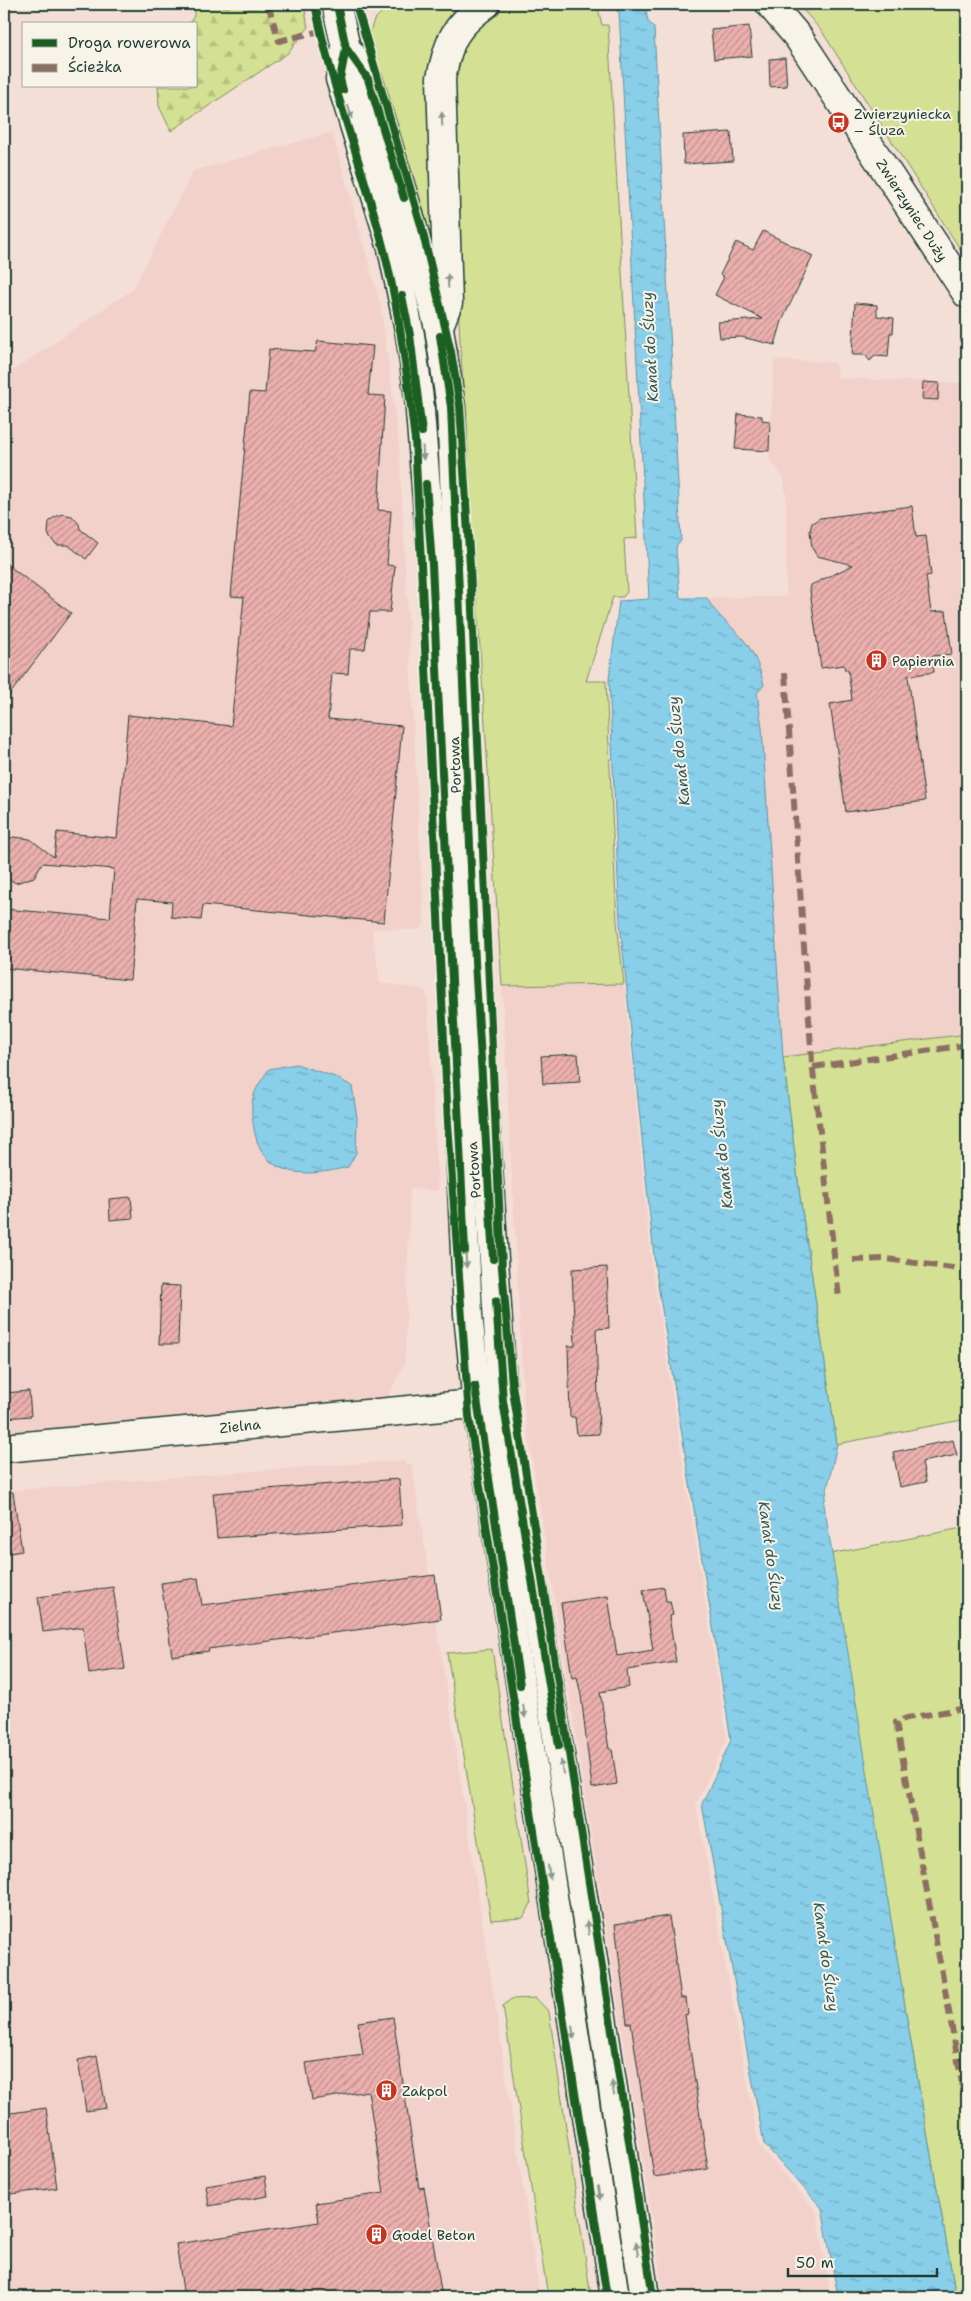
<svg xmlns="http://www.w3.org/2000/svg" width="971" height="2301" viewBox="0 0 971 2301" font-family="'Shantell Sans',sans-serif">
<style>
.built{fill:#f2d1ca}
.green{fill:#d4e093;stroke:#7a8e64}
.forest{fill:url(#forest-firs);stroke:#7a8e64}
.water{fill:url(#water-ripples);stroke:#5f95a1}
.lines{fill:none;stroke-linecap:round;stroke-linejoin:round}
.stream{stroke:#5f95a1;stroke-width:6}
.building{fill:url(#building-hatch);stroke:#1f3d34}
.secondary-casing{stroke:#1f3d34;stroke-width:31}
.secondary{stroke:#f7f3e8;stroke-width:28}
.quiet{stroke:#8d6e63;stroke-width:6;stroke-dasharray:12 6;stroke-linecap:butt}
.cycleway-casing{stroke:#f7f3e8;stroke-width:11}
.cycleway{stroke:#1b5e20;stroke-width:8}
.oneway{fill:#8b988e}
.labels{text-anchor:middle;stroke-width:4;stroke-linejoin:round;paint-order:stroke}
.poi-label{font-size:14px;fill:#1f3d34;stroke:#f7f3e8;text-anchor:start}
.street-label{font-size:14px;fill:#1f3d34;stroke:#f7f3e8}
.water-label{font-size:15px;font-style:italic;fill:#345a58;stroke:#f7f3e8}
</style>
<defs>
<pattern id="forest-firs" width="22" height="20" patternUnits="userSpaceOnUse" patternTransform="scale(1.25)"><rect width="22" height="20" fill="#d4e093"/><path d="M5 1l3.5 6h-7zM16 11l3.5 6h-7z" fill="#b6c17f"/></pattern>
<pattern id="water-ripples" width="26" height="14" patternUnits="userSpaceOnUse" patternTransform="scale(1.25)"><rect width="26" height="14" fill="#89cfea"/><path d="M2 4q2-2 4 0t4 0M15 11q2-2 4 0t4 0" fill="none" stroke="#6fa9be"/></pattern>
<pattern id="building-hatch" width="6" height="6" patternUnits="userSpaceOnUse" patternTransform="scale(1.25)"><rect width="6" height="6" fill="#ecb0ad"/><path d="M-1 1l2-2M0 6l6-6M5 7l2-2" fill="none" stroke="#bf908e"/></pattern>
</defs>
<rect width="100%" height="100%" fill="#f4dfd6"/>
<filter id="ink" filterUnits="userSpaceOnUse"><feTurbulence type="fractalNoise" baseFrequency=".02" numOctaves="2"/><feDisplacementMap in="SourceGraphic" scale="10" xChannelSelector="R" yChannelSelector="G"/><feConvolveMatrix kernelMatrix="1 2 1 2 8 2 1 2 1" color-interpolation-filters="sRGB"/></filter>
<g filter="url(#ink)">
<g class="built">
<polygon points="332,132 381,307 399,444 424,925 418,930 372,929 380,983 421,989 427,993 438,1191 410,1189 405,1362 384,1405 4,1436 4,377 133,289 193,171"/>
<polygon points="776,360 833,362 838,367 837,378 967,383 967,1034 783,1057 762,728 757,692 759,664 744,641 711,607 707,598 786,596 786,494 783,477 769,459 774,363"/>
<polygon points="624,984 652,1269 727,1739 696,1804 759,2146 817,2212 831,2297 664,2297 524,1407 502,986"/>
<polygon points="404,1461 405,1464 412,1464 540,2297 4,2297 4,1491 315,1466"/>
</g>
<g class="green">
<polygon points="455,4 459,8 441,280 394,130 368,37 374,20 382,12 395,7"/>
<polygon points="571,4 597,4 602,25 608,25 637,538 624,539 627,592 623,597 613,597 586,681 606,681 617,922 624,984 502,986 460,340 446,88 467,30 488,14 501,7"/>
<polygon points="795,4 967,4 967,260 823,33 807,14"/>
<polygon points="967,1034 967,1419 837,1444 800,1197 783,1057"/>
<polygon points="967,1527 967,2297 956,2297 909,2031 830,1554"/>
<polygon points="492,1649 531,1904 523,1918 491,1920 447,1653"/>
<polygon points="581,1995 586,1995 636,2297 625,2297"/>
<polygon points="536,1998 549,2012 591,2297 548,2297 503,2006 511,1999"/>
</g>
<polygon class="forest" points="195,4 304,4 308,28 288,53 171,131 159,106 158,86 196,86 196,24 189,24 194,16"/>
<g class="water">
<path d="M615 4H648L649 9 646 11 648 21 654 28 681 541 677 544 676 550 680 598H707C715 615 731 625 743 639 755 653 760 669 764 685L757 693 762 728 783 1057 800 1197 837 1444 824 1504 909 2031 956 2297H838L822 2208 764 2144 702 1804 731 1740 655 1266 620 923 609 679 619 601 649 599 619 11H616Z"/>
<path d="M296 1064 335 1077 352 1086 357 1118 356 1153 348 1167C308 1177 263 1180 254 1129 249 1099 252 1094 269 1069Z"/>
</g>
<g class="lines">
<polyline class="stream" points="4,9 12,4"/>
</g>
<g class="building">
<polygon points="749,26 752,56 714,59 711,30"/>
<polygon points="785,58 787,86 770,87 769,59"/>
<polygon points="731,132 733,161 684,164 683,135"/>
<polygon points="763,231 813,256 782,321 775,345 741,337 720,338 718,322 763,319 715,295 724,277 720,275 736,242 753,250"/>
<polygon points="855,303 877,305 877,316 894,318 893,333 890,333 888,357 875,356 870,361 865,355 852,355"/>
<polygon points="318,341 373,346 368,395 385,396 378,510 391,511 387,565 395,566 390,612 370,612 365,649 350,649 348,674 332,673 328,719 402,726 384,922 203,905 201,920 171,917 172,902 137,899 130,980 4,968 4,909 110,918 114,869 42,863 34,877 16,883 4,877 4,841 14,837 30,839 54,857 57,832 117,838 128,715 231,726 244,597 231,596 250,392 265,393 269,349 315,352"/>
<polygon points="923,382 939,383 938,400 922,399"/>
<polygon points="738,414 762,416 762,420 770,421 769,451 735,449"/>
<polygon points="912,506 916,537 926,536 931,575 926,576 931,612 946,611 952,654 932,656 934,672 908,676 925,801 846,812 830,704 852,700 848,670 845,670 844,665 821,668 810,591 811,585 853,565 817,556 812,548 810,531 812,523 820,518"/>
<polygon points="62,514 72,516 79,524 80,529 98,543 86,559 68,545 57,545 50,538 48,533 49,522 53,518"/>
<polygon points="4,562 71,613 4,702"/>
<polygon points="578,1054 580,1082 543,1084 541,1056"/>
<polygon points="131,1197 133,1218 110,1220 109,1199"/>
<polygon points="607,1267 609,1328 596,1329 599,1434 577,1435 575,1417 570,1417 568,1346 575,1346 572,1269"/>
<polygon points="161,1285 180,1286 178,1344 159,1344"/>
<polygon points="29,1391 31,1416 4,1418 4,1393"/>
<polygon points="953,1440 957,1455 922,1462 926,1482 900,1487 893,1452"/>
<polygon points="399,1479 402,1525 217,1538 213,1493"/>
<polygon points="4,1492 13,1492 22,1551 4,1554"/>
<polygon points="435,1575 441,1619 208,1649 209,1651 172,1656 161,1583 198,1578 202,1605"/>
<polygon points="113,1587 125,1669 89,1674 83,1627 43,1632 38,1597"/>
<polygon points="664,1587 666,1601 670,1601 673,1615 669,1616 676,1662 627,1670 629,1687 600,1692 609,1749 612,1749 617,1784 592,1788 581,1695 577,1677 572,1678 561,1603 608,1596 617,1656 653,1650 643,1590"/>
<polygon points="669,1916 681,1998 686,1998 688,2014 685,2015 708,2169 654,2177 631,2023 627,2023 615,1924"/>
<polygon points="393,2017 419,2188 424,2187 442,2297 184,2297 176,2244 319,2222 316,2203 384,2193 368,2091 312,2100 306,2063 363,2055 358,2022"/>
<polygon points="97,2056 106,2108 86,2111 78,2060"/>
<polygon points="46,2108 57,2188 4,2195 4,2170 9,2169 4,2133 4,2114"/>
<polygon points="265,2176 268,2196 209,2206 206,2186"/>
</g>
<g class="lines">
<defs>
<g id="secondary">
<polyline points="336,4 346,48 340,79 392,248 410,335 419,398 432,565 468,1314 477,1404 615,2297"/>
<polyline points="770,4 798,37 967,294"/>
<polyline points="346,48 368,79 411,221 439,328 451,407 475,961 503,1401 594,1965 645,2297"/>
<path d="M441 321 448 303 441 78C449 40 454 27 486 4"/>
<polyline points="4,1448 495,1402"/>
</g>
</defs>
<use href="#secondary" class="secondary-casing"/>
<use href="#secondary" class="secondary"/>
<g class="quiet">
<polyline points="268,4 279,41 320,31"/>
<polyline points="785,673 812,1062 839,1298"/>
<polyline points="813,1067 967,1045"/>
<polyline points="853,1260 887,1259 967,1270"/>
<polyline points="967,1708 907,1718 896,1722 967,2110"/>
</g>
<defs>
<g id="cycleway">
<path d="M315 4C332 93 368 178 388 267 401 324 408 383 415 440L448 1123 469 1416 607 2297"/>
<polyline points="356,4 421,225 451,352 460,406 470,566 502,1268 512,1384 653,2297"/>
<polyline points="337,5 346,48 340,79 343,90"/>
<polyline points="346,48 368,79 404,198"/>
<polyline points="402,296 410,335 422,432"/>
<polyline points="440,336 451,407 475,961 493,1259"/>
<polyline points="426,484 432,565 465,1251"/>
<polyline points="496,1301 503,1401 559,1746"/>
<polyline points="475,1386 520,1685"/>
</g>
</defs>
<use href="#cycleway" class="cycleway-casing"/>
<use href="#cycleway" class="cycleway"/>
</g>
<defs><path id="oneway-solid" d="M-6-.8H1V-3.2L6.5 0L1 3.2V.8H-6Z" transform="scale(1.25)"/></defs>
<g class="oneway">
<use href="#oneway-solid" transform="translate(350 112) rotate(73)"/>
<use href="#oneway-solid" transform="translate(442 119) rotate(-92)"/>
<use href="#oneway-solid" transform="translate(448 281) rotate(-92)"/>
<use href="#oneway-solid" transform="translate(423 453) rotate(86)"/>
<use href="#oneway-solid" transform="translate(466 1261) rotate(87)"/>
<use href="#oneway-solid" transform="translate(524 1711) rotate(81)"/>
<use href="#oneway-solid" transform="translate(562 1767) rotate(-99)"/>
<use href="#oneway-solid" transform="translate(549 1872) rotate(81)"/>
<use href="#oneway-solid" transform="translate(588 1928) rotate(-99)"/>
<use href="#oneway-solid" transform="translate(573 2032) rotate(81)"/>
<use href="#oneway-solid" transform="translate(613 2088) rotate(-99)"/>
<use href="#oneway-solid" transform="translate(599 2193) rotate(81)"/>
<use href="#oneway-solid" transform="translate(637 2249) rotate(-99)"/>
</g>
</g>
<defs>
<symbol id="bus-disc" viewBox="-11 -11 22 22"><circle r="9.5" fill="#c8321e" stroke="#f7f3e8"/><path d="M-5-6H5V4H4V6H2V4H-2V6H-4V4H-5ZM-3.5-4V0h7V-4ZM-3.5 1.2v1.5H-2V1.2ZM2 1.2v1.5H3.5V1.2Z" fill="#fff"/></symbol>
<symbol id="building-disc" viewBox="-11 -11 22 22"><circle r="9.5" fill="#c8321e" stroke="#f7f3e8"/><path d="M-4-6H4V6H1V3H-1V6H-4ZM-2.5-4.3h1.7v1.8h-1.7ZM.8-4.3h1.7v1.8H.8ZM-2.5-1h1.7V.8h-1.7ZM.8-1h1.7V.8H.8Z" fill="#fff"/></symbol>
</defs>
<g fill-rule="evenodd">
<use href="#bus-disc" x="826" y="110" width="25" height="25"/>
<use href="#building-disc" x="864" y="648" width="25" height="25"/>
<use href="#building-disc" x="374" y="2078" width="25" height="25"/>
<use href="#building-disc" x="364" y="2222" width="25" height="25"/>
</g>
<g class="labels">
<g class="poi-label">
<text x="854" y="119">Zwierzyniecka<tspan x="854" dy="16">– Śluza</tspan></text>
<text x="892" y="666">Papiernia</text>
<text x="402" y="2096">Zakpol</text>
<text x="392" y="2240">Godel Beton</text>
</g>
<g class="street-label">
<text transform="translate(912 210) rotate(57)" y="5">Zwierzyniec Duży</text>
<text transform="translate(455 765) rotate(-92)" y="5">Portowa</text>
<text transform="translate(474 1170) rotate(-94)" y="5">Portowa</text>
<text transform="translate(240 1426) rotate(-6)" y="5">Zielna</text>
</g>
<g class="water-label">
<text transform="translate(650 347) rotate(-93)" y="5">Kanał do Śluzy</text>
<text transform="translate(679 751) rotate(-96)" y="5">Kanał do Śluzy</text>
<text transform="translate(722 1154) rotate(-96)" y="5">Kanał do Śluzy</text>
<text transform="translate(771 1556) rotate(82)" y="5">Kanał do Śluzy</text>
<text transform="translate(826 1957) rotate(82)" y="5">Kanał do Śluzy</text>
</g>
</g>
<rect width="971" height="2301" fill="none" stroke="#f7f3e8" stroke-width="20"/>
<rect x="10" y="10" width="951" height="2281" fill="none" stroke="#1f3d34" stroke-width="2" filter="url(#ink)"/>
<rect x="22" y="22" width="175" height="65" fill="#f7f3e8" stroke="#a1aaa0"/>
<rect x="32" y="39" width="25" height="8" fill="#1b5e20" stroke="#a1aaa0"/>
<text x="68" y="48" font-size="15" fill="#1f3d34">Droga rowerowa</text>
<rect x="32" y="64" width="25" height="8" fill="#8d6e63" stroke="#a1aaa0"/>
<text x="68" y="72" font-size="15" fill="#1f3d34">Ścieżka</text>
<path d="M788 2268v8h149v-8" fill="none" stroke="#1f3d34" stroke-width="2.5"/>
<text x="796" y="2268" font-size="15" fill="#1f3d34" stroke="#f7f3e8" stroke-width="4" paint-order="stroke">50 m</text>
</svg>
